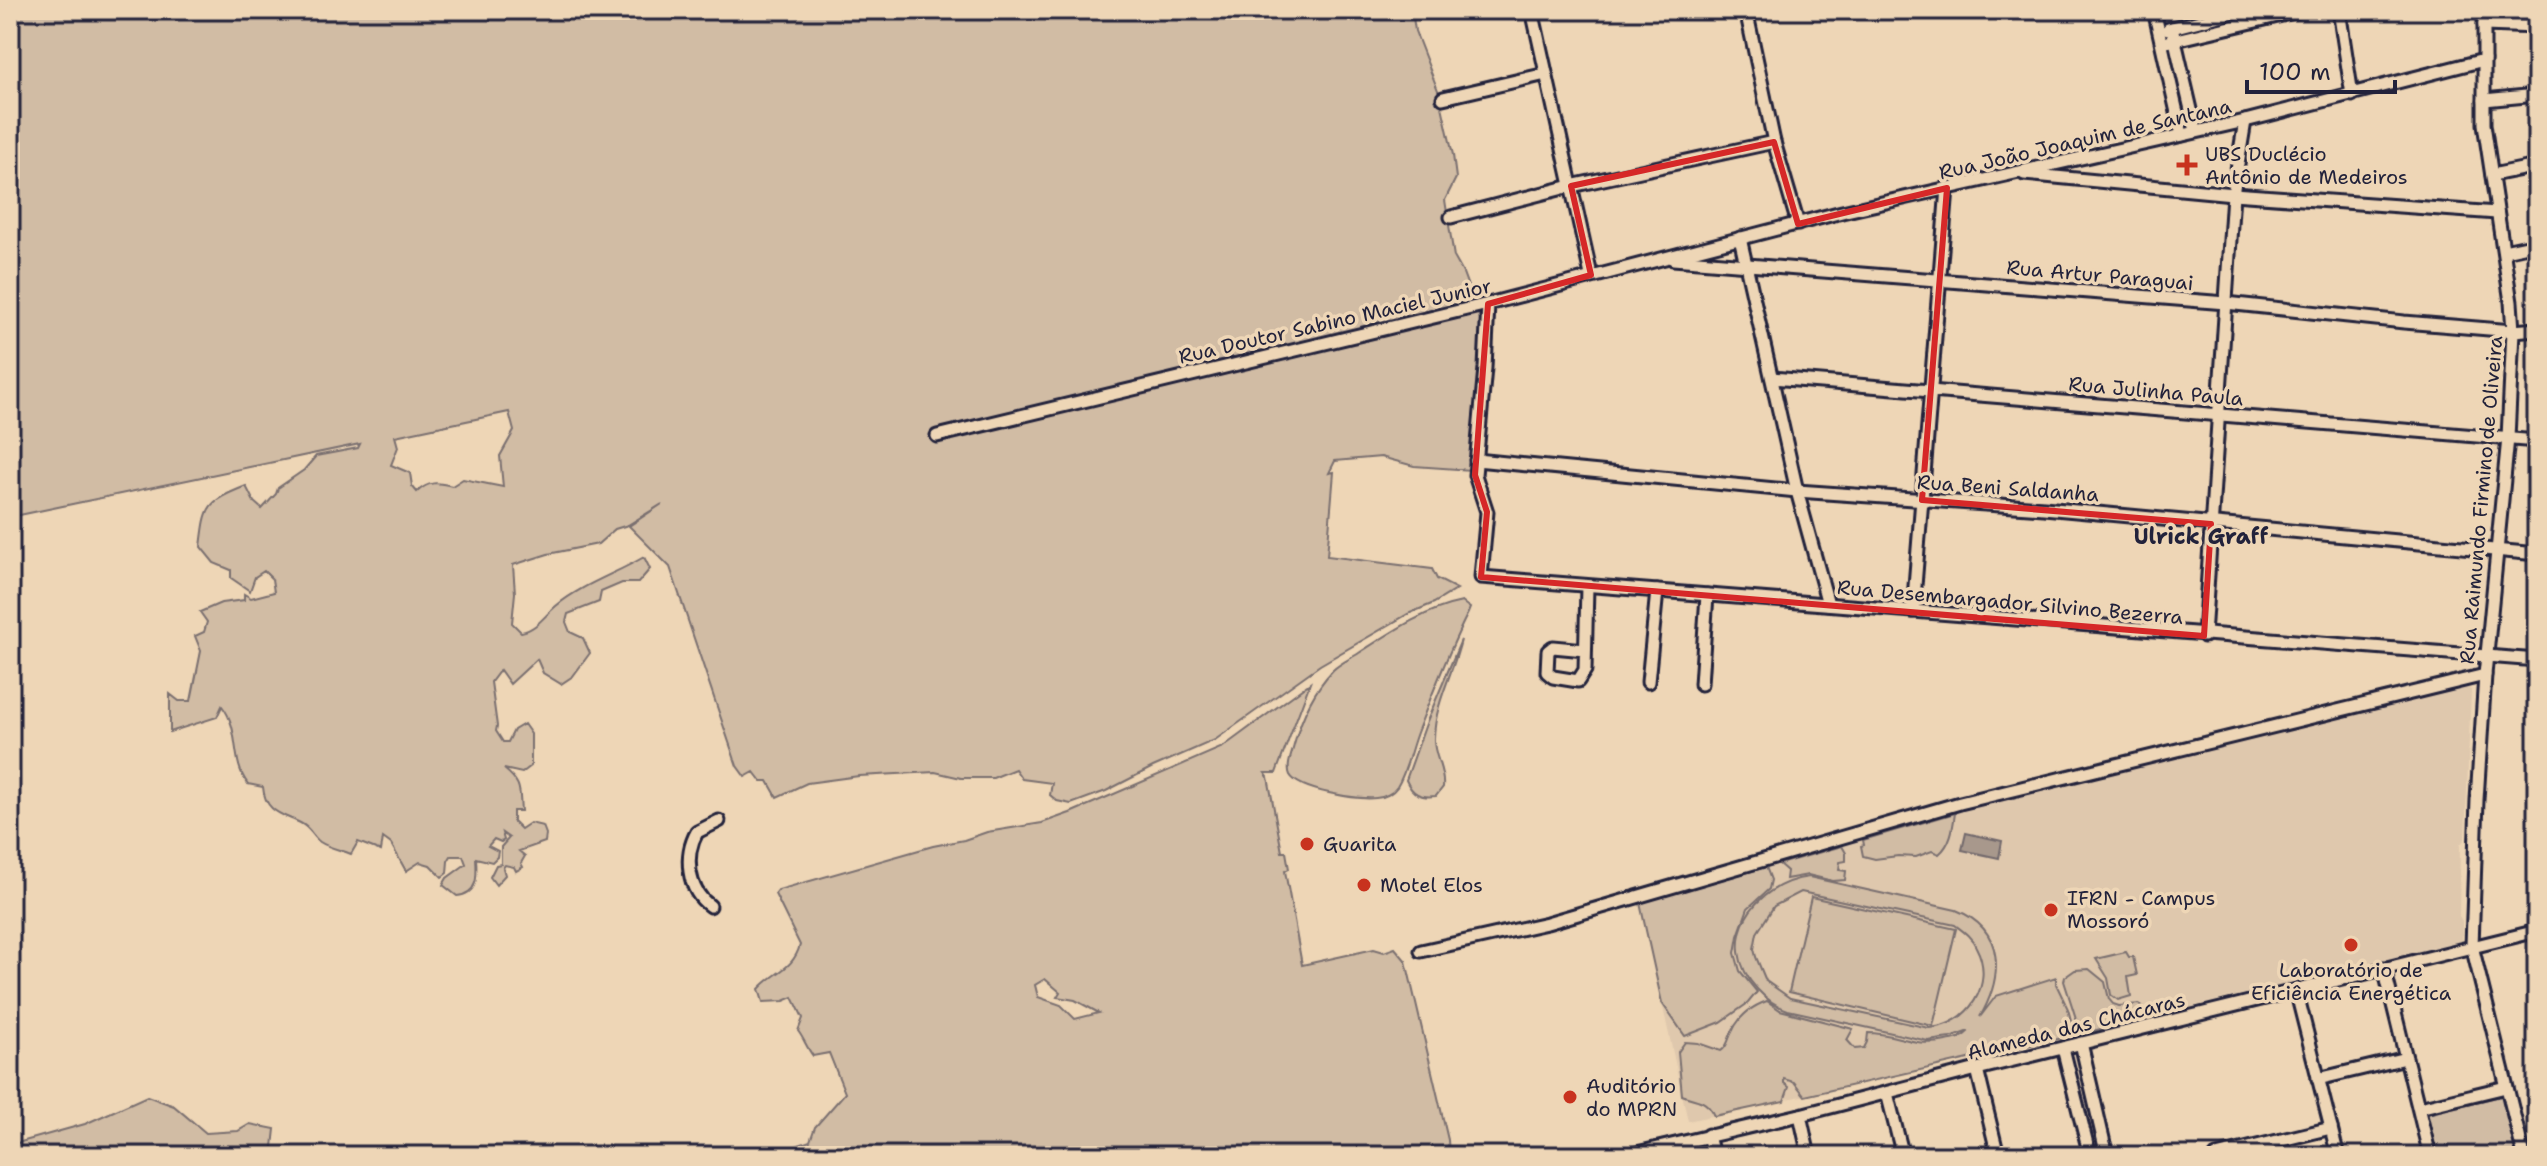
<svg xmlns="http://www.w3.org/2000/svg" width="2547" height="1166" viewBox="0 0 2547 1166" font-family="'Shantell Sans',sans-serif">
<style>
.built{fill:#dfc8ad}
.green{fill:#d1bca4;stroke:#7a6f70;stroke-width:2;fill-rule:evenodd}
.water{fill:#a8988c;stroke:#72696c;stroke-width:2}
.lines{fill:none;stroke-linecap:round;stroke-linejoin:round}
.minor-casing{stroke:#22223b;stroke-width:17}
.minor{stroke:#eed6b6;stroke-width:11}
.marked{fill:none;stroke:#d62828;stroke-width:6;stroke-linejoin:round}
.poi-dot{fill:#c8321e;stroke:#eed6b6;stroke-width:3}
.labels{text-anchor:middle;stroke-width:7;stroke-linejoin:round;paint-order:stroke}
.street-label{font-size:20px;fill:#22223b;stroke:#eed6b6}
.poi-label{font-size:20px;fill:#22223b;stroke:#eed6b6;text-anchor:start}
.neighbourhood-label{font-size:22px;font-weight:bold;fill:#22223b;stroke:#eed6b6}
</style>
<rect width="100%" height="100%" fill="#eed6b6"/>
<filter id="ink" filterUnits="userSpaceOnUse"><feTurbulence type="fractalNoise" baseFrequency=".0125" numOctaves="2"/><feDisplacementMap in="SourceGraphic" scale="16" xChannelSelector="R" yChannelSelector="G"/><feConvolveMatrix kernelMatrix="1 2 1 2 8 2 1 2 1" color-interpolation-filters="sRGB"/></filter>
<g filter="url(#ink)">
<polygon class="built" points="2465,686 2471,690 2465,839 2460,845 2459,917 2462,922 2462,941 2081,1034 1688,1121 1640,903 1985,804 2188,752 2200,755 2219,744"/>
<g class="green">
<path d="M10 10H1412L1415 31 1439 93 1453 155 1456 178 1445 200 1454 257 1463 273 1484 330 1471 470 1414 466 1381 457 1335 461 1329 473 1334 472 1327 556 1432 569 1437 579 1457 589 1434 603 1408 614 1320 665 1215 740 1153 767 1106 791 1071 804 1057 801 1050 795 1052 783 1022 779 1015 769 993 778H961L935 772 859 776 807 783 777 797 768 781H761L754 772 745 777 737 766 670 567 629 526 662 504 628 525 615 529 598 544 548 554 513 565 515 593 512 623 521 632C537 629 544 616 556 606 581 585 615 574 644 557L650 569 638 583H622L601 592 599 602 568 614 566 622 570 632 583 638 590 653 573 676 561 684 543 673 537 659 510 684 500 670 491 682 497 726 496 731 503 742H508L514 730 524 724 531 734V766L522 773 504 769C523 784 519 791 521 811H513V821L521 829 530 823 543 826 546 834 545 842 519 851 525 856 521 863 523 867 516 871 514 867 505 865 503 868 505 875 496 885 490 877 496 865 501 864V847L509 838 502 833 504 840 501 842 494 839 488 846 498 851 497 857 492 862 476 858C477 875 479 894 457 896L443 885 447 878 466 864 463 856H451L448 861 447 873 442 877 430 865 420 862 406 871 391 844 383 838 381 851 358 842 351 854C341 850 329 848 320 842 313 837 310 828 302 824 283 814 265 813 263 787L248 784C230 761 241 730 222 706L217 717 170 732V694L179 701H191L201 651 195 636 204 632 207 622 200 612 221 603 244 600V594L251 598 274 592 272 579 264 571 255 577 250 591 231 578V570L214 563 201 547C206 505 206 502 246 486L254 502 262 509 276 494 278 488 304 470 316 456 358 448 360 444 10 517ZM509 412 514 431 500 456 503 487 463 479 452 486C437 482 429 481 417 492L412 486 410 473 391 465 398 447 395 436Z"/>
<path d="M1462 602 1470 608 1468 613C1448 652 1434 690 1418 730 1411 747 1407 771 1397 787 1393 793 1384 798 1376 798 1359 800 1299 791 1290 775 1286 766 1292 754 1294 745 1301 719 1314 690 1333 670 1340 663 1350 659 1359 653 1390 633 1425 609 1462 602Z"/>
<path d="M1461 640C1453 674 1435 702 1434 738 1433 755 1445 770 1443 787L1436 796C1420 798 1412 794 1406 780L1427 721Z"/>
<path d="M1310 683 1276 773H1265L1268 777 1282 852H1286L1289 869 1285 871 1302 965 1374 949 1384 952 1395 948 1406 961 1448 1140 1449 1156H788L796 1146 810 1141 815 1127 845 1093 829 1053 813 1056C807 1048 804 1039 798 1031L803 1018 793 997 784 1001 763 1002 759 989C775 971 793 970 800 945L775 894 778 890 933 846 964 840 987 832 1042 823 1070 813 1223 747ZM1045 979 1060 992 1057 997 1075 1000 1099 1013 1075 1019 1061 1005 1038 997 1035 985Z"/>
<path d="M1955 813C1953 828 1951 844 1939 854L1932 851 1916 857 1898 856 1875 859 1863 856 1861 846 1864 845 1863 840Z"/>
<polygon points="1842,846 1846,853 1846,861 1840,862 1839,870 1846,871 1845,880 1833,881 1808,875 1786,879 1787,871 1779,864"/>
<polygon points="1766,867 1771,880 1769,889 1748,908 1738,936 1735,953 1740,971 1757,992 1748,1003 1721,1022 1685,1036 1662,1003 1640,903"/>
<path d="M1809 877 1956 910C2006 930 2003 977 1980 1017L1996 996 2056 977V984L2068 1009 2075 1035 1805 1096 1794 1082 1784 1079V1083L1789 1087 1784 1101 1714 1116C1706 1098 1698 1102 1682 1095L1678 1052 1685 1042 1698 1043 1721 1051C1728 1046 1727 1042 1731 1034 1738 1017 1750 1007 1767 1001L1780 1010 1853 1029 1847 1040 1855 1049 1864 1048 1867 1042 1868 1033C1897 1033 1913 1048 1946 1041 1956 1039 1961 1039 1969 1031L1950 1038 1928 1041 1788 1010C1775 1006 1766 999 1757 989 1714 942 1753 884 1809 877ZM1801 892 1955 925C1963 931 1972 937 1976 947 1996 984 1968 1026 1929 1028L1790 998 1766 981 1756 957 1754 949 1757 933 1774 906Z"/>
<polygon points="1811,897 1956,929 1933,1026 1789,992"/>
<polygon points="2126,952 2129,957 2133,957 2137,975 2128,977 2131,996 2118,1000 2111,995 2108,978 2096,959"/>
<polygon points="2089,969 2105,982 2109,999 2113,1004 2119,1006 2139,1004 2148,1017 2081,1034 2064,981 2065,977 2075,970"/>
<polygon points="2505,1095 2518,1156 2437,1156 2427,1114"/>
<polygon points="147,1096 174,1106 206,1133 238,1131 250,1124 275,1129 272,1156 10,1156 10,1145 85,1124"/>
</g>
<polygon class="water" points="1966,833 2002,841 1999,858 1962,850"/>
<g class="lines">
<defs>
<g id="minor">
<polyline points="1532,10 1591,275"/>
<polyline points="1746,10 1774,142 1798,224"/>
<polyline points="2154,10 2182,135"/>
<polyline points="2339,10 2352,95"/>
<polyline points="2484,10 2484,124 2511,302 2513,331 2508,438 2485,675 2477,800 2472,946 2524,1156"/>
<polyline points="2484,25 2537,27"/>
<polyline points="2172,28 2196,131"/>
<polyline points="2168,29 2243,10"/>
<polyline points="2163,43 2303,10"/>
<polyline points="1443,98 1546,74"/>
<polyline points="2484,100 2537,95"/>
<polyline points="2024,174 2233,194 2497,213"/>
<polyline points="2492,175 2537,166"/>
<polyline points="1451,217 1571,186 1774,142"/>
<polyline points="1740,238 1797,491 1828,604"/>
<polyline points="2504,251 2537,244"/>
<polyline points="1673,259 2226,303 2404,322 2513,331 2537,329"/>
<polyline points="1488,304 1485,368 1475,475 1487,512 1481,577 2537,660"/>
<polyline points="1772,378 2537,441"/>
<polyline points="937,436 1488,304 1842,212 2245,121 2484,60"/>
<polyline points="1476,460 1797,491 2044,508 2537,554"/>
<polyline points="1913,611 1947,188"/>
<polyline points="2204,636 2233,194 2245,121"/>
<polyline points="1585,650 1553,647 1548,651 1547,672 1553,677 1578,681 1585,670 1587,586"/>
<polyline points="1648,682 1657,591"/>
<polyline points="1701,684 1707,595"/>
<path d="M710 906C687 890 684 855 697 832L719 821"/>
<polyline points="1421,951 1547,923 1960,803 2485,675"/>
<polyline points="2384,968 2430,1156"/>
<polyline points="2296,990 2338,1156"/>
<polyline points="2081,1043 2107,1156"/>
<polyline points="2063,1048 2090,1156"/>
<polyline points="1977,1069 1998,1156"/>
<polyline points="2318,1079 2406,1058"/>
<polyline points="1887,1093 1903,1156"/>
<polyline points="2419,1108 2506,1087"/>
<polyline points="1800,1115 1809,1156"/>
<polyline points="1708,1135 1713,1156"/>
<polyline points="1624,1156 1800,1115 1977,1069 2537,931"/>
<polyline points="2216,1156 2331,1128"/>
</g>
</defs>
<use href="#minor" class="minor-casing"/>
<use href="#minor" class="minor"/>
</g>
</g>
<path class="marked" d="M1774 142 1798 224 1947 188 1922 500 2211 524 2204 636 1481 577 1487 512 1475 475 1488 304 1591 275 1571 186Z"/>
<g class="poi-dot">
<path d="M2183 153h8v8h8v8h-8v8h-8v-8h-8v-8h8z"/>
<circle cx="1307" cy="844" r="8"/>
<circle cx="1364" cy="885" r="8"/>
<circle cx="2051" cy="910" r="8"/>
<circle cx="2351" cy="945" r="8"/>
<circle cx="1570" cy="1097" r="8"/>
</g>
<g class="labels">
<g class="street-label">
<text transform="translate(2085 139) rotate(-13)" y="7">Rua João Joaquim de Santana</text>
<text transform="translate(2100 275) rotate(5)" y="7">Rua Artur Paraguai</text>
<text transform="translate(1335 321) rotate(-13)" y="7">Rua Doutor Sabino Maciel Junior</text>
<text transform="translate(2156 391) rotate(5)" y="7">Rua Julinha Paula</text>
<text transform="translate(2008 488) rotate(4)" y="7">Rua Beni Saldanha</text>
<text transform="translate(2481 500) rotate(-85)" y="7">Rua Raimundo Firmino de Oliveira</text>
<text transform="translate(2010 602) rotate(5)" y="7">Rua Desembargador Silvino Bezerra</text>
<text transform="translate(2076 1026) rotate(-14)" y="7">Alameda das Chácaras</text>
</g>
<g class="poi-label">
<text x="2205" y="161">UBS Duclécio<tspan x="2205" dy="23">Antônio de Medeiros</tspan></text>
<text x="1323" y="851">Guarita</text>
<text x="1380" y="892">Motel Elos</text>
<text x="2067" y="905">IFRN - Campus<tspan x="2067" dy="23">Mossoró</tspan></text>
<text x="2351" y="977" text-anchor="middle">Laboratório de<tspan x="2351" dy="23">Eficiência Energética</tspan></text>
<text x="1586" y="1093">Auditório<tspan x="1586" dy="23">do MPRN</tspan></text>
</g>
<g class="neighbourhood-label">
<text x="2201" y="544">Ulrick Graff</text>
</g>
</g>
<rect width="2547" height="1166" fill="none" stroke="#eed6b6" stroke-width="40"/>
<rect x="20" y="20" width="2507" height="1126" fill="none" stroke="#22223b" stroke-width="3" filter="url(#ink)"/>
<path d="M2247 80v12h148v-12" fill="none" stroke="#22223b" stroke-width="4"/>
<text x="2259" y="80" font-size="24" fill="#22223b" stroke="#eed6b6" stroke-width="6" paint-order="stroke">100 m</text>
</svg>
